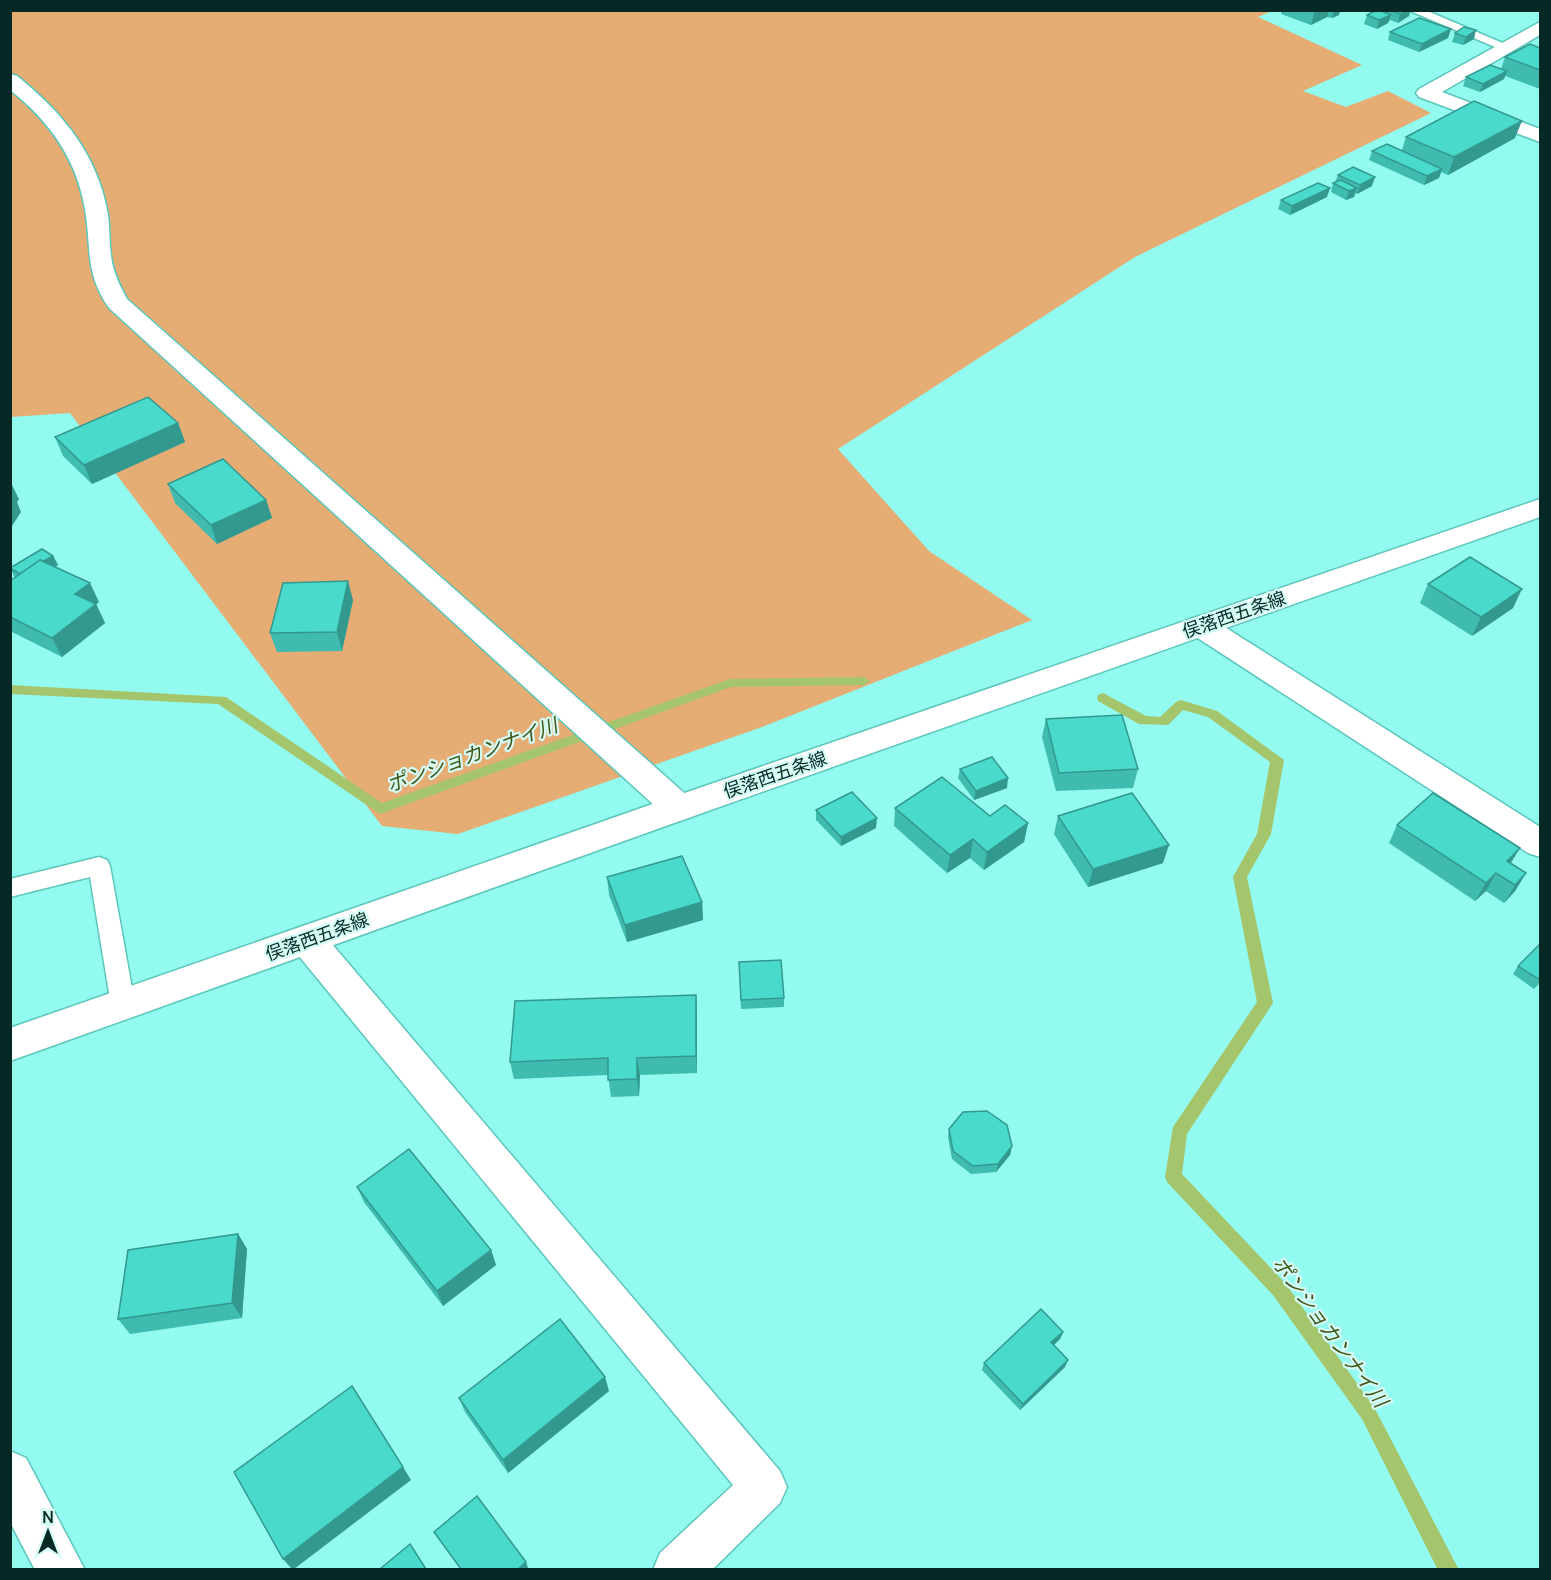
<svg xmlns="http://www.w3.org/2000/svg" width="1551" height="1580" viewBox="0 0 1551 1580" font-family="Manrope,'Noto Sans JP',sans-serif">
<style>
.green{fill:#e5ac73}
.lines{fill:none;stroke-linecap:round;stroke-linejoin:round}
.stream{fill:#a4c56b;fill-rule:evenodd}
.lane-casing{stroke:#5cc6ba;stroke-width:3}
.street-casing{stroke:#5cc6ba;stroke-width:3}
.secondary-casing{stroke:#5cc6ba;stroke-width:3}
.lane{fill:#fff;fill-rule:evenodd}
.street{fill:#fff;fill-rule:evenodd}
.secondary{fill:#fff;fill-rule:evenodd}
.wall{fill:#3fbbaf}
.shaded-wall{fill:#33998f}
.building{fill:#49dacc;stroke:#33998f;stroke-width:1.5}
.labels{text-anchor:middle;stroke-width:4.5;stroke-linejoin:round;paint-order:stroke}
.street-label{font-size:18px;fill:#062926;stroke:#d5fbf5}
.water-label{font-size:20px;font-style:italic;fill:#405515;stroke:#d5fbf5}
</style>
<rect width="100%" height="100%" fill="#92faee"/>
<polygon class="green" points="11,11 1272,11 1258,17 1362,65 1303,91 1346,107 1388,91 1431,113 1135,257 838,449 929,551 1032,620 762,727 458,834 382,826 70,413 11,417"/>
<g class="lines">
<g class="stream">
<polygon points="864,677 870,681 864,685 731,687 380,814 218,704 10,694 10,685 226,697 382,803 730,679"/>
<polygon points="1103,693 1146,716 1160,717 1176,702 1181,700 1217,711 1284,760 1271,834 1247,877 1273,1003 1187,1134 1182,1174 1285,1283 1374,1407 1459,1570 1438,1570 1362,1419 1273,1295 1167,1182 1165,1177 1173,1127 1257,1002 1233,877 1257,834 1270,762 1208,717 1183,710 1168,725 1139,724 1098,701 1097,698 1098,695"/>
</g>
<defs>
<g id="lane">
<polygon points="1408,10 1425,10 1512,47 1510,50 1502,50"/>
<polygon points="99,857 107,860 110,866 135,1005 131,1012 123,1015 115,1012 111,1005 90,877 10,897 10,879"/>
</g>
<g id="street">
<polygon points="1540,22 1540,35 1442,92 1540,129 1540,142 1419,97 1416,93 1419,89"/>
<path d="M10 74 17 76C63 113 98 155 108 215 110 229 109 243 111 256 113 272 120 286 127 299L691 799 696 808 691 817 679 821 667 817 109 308C86 275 91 253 86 216 79 163 52 123 10 90Z"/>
<polygon points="1201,616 1212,619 1540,827 1540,857 1528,853 1190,633 1186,626 1190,619"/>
<polygon points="307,925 320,930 780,1471 787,1487 780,1503 712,1570 653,1570 660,1553 733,1485 294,950 289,940 294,930"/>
<polygon points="10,1451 26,1458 85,1570 35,1570 10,1522"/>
</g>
<polygon id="secondary" points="1540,499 1540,517 691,817 10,1061 10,1028 667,799"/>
</defs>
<use href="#lane" class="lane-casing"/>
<use href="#street" class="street-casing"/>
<use href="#secondary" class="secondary-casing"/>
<use href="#lane" class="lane"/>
<use href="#street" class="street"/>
<use href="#secondary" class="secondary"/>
</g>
<g class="wall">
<polygon points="1282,10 1340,10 1339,15 1332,18 1327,17 1311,25 1281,14"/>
<polygon points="1377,10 1410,10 1409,16 1398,23 1390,20 1388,23 1377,29 1364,24 1367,15"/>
<polygon points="1451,29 1448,38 1419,52 1388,40 1390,32"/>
<polygon points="1455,33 1474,39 1463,45 1452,42"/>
<polygon points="1540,48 1540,89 1505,76 1504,79 1480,92 1463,86 1466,77 1501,69 1505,57"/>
<polygon points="1406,137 1515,138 1448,175 1441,172 1439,178 1424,185 1369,160 1372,151 1402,150"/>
<polygon points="1338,175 1372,186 1357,194 1355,193 1354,197 1346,200 1331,192 1333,183 1335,182"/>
<polygon points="1327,197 1290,215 1278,209 1281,200"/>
<polygon points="178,423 185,442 92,484 63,456 55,437"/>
<polygon points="168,484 266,500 272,518 217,544 175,503"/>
<polygon points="53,556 58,565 55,567 99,602 96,604 105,623 62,657 10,631 10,581 15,578 10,568"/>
<polygon points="1428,584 1513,608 1472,636 1420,603"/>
<polygon points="353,600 342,651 277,652 270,633"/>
<polygon points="1046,719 1138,769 1133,788 1056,791 1042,737"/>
<polygon points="960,769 1007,788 974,800 958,778"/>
<polygon points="895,808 990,816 1028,823 1024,842 984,870 970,858 947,873 894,826"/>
<polygon points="816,810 876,828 841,846 816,820"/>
<polygon points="1058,816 1163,863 1088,887 1054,834"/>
<polygon points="1397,825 1511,863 1526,873 1515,891 1504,903 1486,891 1475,901 1389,843"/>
<polygon points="607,877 702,902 703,920 627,942 609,895"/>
<polygon points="1540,944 1540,983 1534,989 1513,974 1518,966"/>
<polygon points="739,962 784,998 784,1007 741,1009"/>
<polygon points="696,995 697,1012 697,1073 640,1075 639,1096 611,1097 608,1075 514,1079 510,1062"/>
<polygon points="949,1129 1012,1146 1010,1155 996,1172 971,1174 952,1159 948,1137"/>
<polygon points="357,1187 491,1250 496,1265 443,1306 364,1202"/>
<polygon points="238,1234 247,1249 242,1318 130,1334 118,1319"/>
<polygon points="1063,1332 1060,1339 1054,1345 1065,1367 1020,1410 982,1370 984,1363"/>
<polygon points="609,1391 508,1473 465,1412 459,1398"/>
</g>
<g class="shaded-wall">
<polygon points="1315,10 1329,10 1327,17 1311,25"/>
<polygon points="1334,10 1340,10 1339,15 1332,18"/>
<polygon points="1407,10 1410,10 1409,16 1398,23 1400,14"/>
<polygon points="1391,15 1388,23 1377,29 1379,20"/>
<polygon points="1451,29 1448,38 1419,52 1422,44"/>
<polygon points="1476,30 1474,39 1463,45 1466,37"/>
<polygon points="1507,71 1504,79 1480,92 1483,84"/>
<polygon points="1522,121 1515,138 1448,175 1454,157"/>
<polygon points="1442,169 1439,178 1424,185 1427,176"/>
<polygon points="1375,177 1372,186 1357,194 1360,185"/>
<polygon points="1330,188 1327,197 1290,215 1292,206"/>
<polygon points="1357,188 1354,197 1346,200 1349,191"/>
<polygon points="178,423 185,442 92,484 84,465"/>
<polygon points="10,481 19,499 17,502 21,512 12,526 10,523"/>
<polygon points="266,500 272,518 217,544 211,525"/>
<polygon points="53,556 58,565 26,585 21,575"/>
<polygon points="348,581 353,600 342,651 337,632"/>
<polygon points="90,583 99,602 84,613 75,594"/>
<polygon points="1522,589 1513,608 1472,636 1481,617"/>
<polygon points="96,604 105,623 62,657 52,638"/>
<polygon points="1008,778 1007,788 974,800 976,791"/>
<polygon points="877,818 876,828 841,846 841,837"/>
<polygon points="1028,823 1024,842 984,870 987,852"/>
<polygon points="973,839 970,858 947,873 950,855"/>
<polygon points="1169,845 1163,863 1088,887 1093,869"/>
<polygon points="1520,848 1509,866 1507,861"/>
<polygon points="1496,873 1486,891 1475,901 1486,883"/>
<polygon points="1526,873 1515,891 1504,903 1515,885"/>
<polygon points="702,902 703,920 627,942 625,925"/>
<polygon points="696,995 697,1012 697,1073 696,1056"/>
<polygon points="637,1058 640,1075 639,1096 637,1079"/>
<polygon points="1012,1146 1010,1155 996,1172 998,1164"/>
<polygon points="238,1234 247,1249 242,1318 232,1303"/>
<polygon points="491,1250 496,1265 443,1306 437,1291"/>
<polygon points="1063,1332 1060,1339 1049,1349 1051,1342"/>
<polygon points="1068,1360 1065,1367 1020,1410 1023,1404"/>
<polygon points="605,1377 609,1391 508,1473 503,1460"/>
<polygon points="403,1467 411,1480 294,1569 292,1569 283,1559"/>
<polygon points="526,1562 528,1568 527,1569 518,1569"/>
</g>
<g class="building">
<polygon points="1377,10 1379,10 1391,15 1379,20 1367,15"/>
<polygon points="1389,10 1407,10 1400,14"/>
<polygon points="1419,18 1451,29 1422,44 1390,32"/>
<polygon points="1464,27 1476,30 1466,37 1455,33"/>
<polygon points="1530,44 1540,48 1540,70 1505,57"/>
<polygon points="1490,65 1507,71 1483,84 1466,77"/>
<polygon points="1474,101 1522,121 1454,157 1406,137"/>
<polygon points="1387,144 1442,169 1427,176 1372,151"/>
<polygon points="1353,167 1375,177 1360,185 1338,175"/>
<polygon points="1341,180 1357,188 1349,191 1333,183"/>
<polygon points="1318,183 1330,188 1292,206 1281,200"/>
<polygon points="148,397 178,423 84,465 55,437"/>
<polygon points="223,459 266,500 211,525 168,484"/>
<polygon points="42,549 53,556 44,561 40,560 20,574 10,568"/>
<polygon points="1470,557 1522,589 1481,617 1428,584"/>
<polygon points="40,560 90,583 75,594 96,604 52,638 10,617 10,581"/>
<polygon points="348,581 337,632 270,633 283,583"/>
<polygon points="1122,715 1138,769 1059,773 1046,719"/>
<polygon points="992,757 1008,778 976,791 960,769"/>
<polygon points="942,777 990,816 1005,805 1028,823 987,852 973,839 950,855 895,808"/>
<polygon points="852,792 877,818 841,837 816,810"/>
<polygon points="1132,793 1169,845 1093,869 1058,816"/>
<polygon points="1433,793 1520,848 1507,861 1526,873 1515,885 1496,873 1486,883 1397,825"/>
<polygon points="682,856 702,902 625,925 607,877"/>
<polygon points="1540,944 1540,980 1518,966"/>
<polygon points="781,960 784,998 741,1000 739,962"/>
<polygon points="696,995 696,1056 637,1058 637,1079 608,1080 608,1058 510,1062 515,1001"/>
<polygon points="987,1111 1007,1125 1012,1146 998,1164 973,1166 953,1151 949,1129 963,1112"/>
<polygon points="409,1149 491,1250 437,1291 357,1187"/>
<polygon points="238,1234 232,1303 118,1319 128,1250"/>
<polygon points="1041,1309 1063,1332 1051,1342 1068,1360 1023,1404 984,1363"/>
<polygon points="560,1319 605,1377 503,1460 459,1398"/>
<polygon points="352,1386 403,1467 283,1559 234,1472"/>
<polygon points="477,1496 526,1562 518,1569 461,1569 434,1532"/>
<polygon points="410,1544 426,1569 380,1569"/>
</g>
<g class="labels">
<g class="street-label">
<text transform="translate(1234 615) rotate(-19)" y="6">俣落西五条線</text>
<text transform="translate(775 775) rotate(-19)" y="6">俣落西五条線</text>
<text transform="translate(317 937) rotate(-20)" y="6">俣落西五条線</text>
</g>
<g class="water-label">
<text transform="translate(472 755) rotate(-20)" y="7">ポンショカンナイ川</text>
<text transform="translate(1330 1332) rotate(54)" y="7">ポンショカンナイ川</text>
</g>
</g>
<rect width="1551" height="1580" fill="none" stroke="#062926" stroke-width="24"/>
<g transform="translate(48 1532)" stroke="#d5fbf5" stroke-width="4.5" paint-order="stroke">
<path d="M0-4.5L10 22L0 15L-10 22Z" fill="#062926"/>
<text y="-9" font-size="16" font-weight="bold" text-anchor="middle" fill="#062926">N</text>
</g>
</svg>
